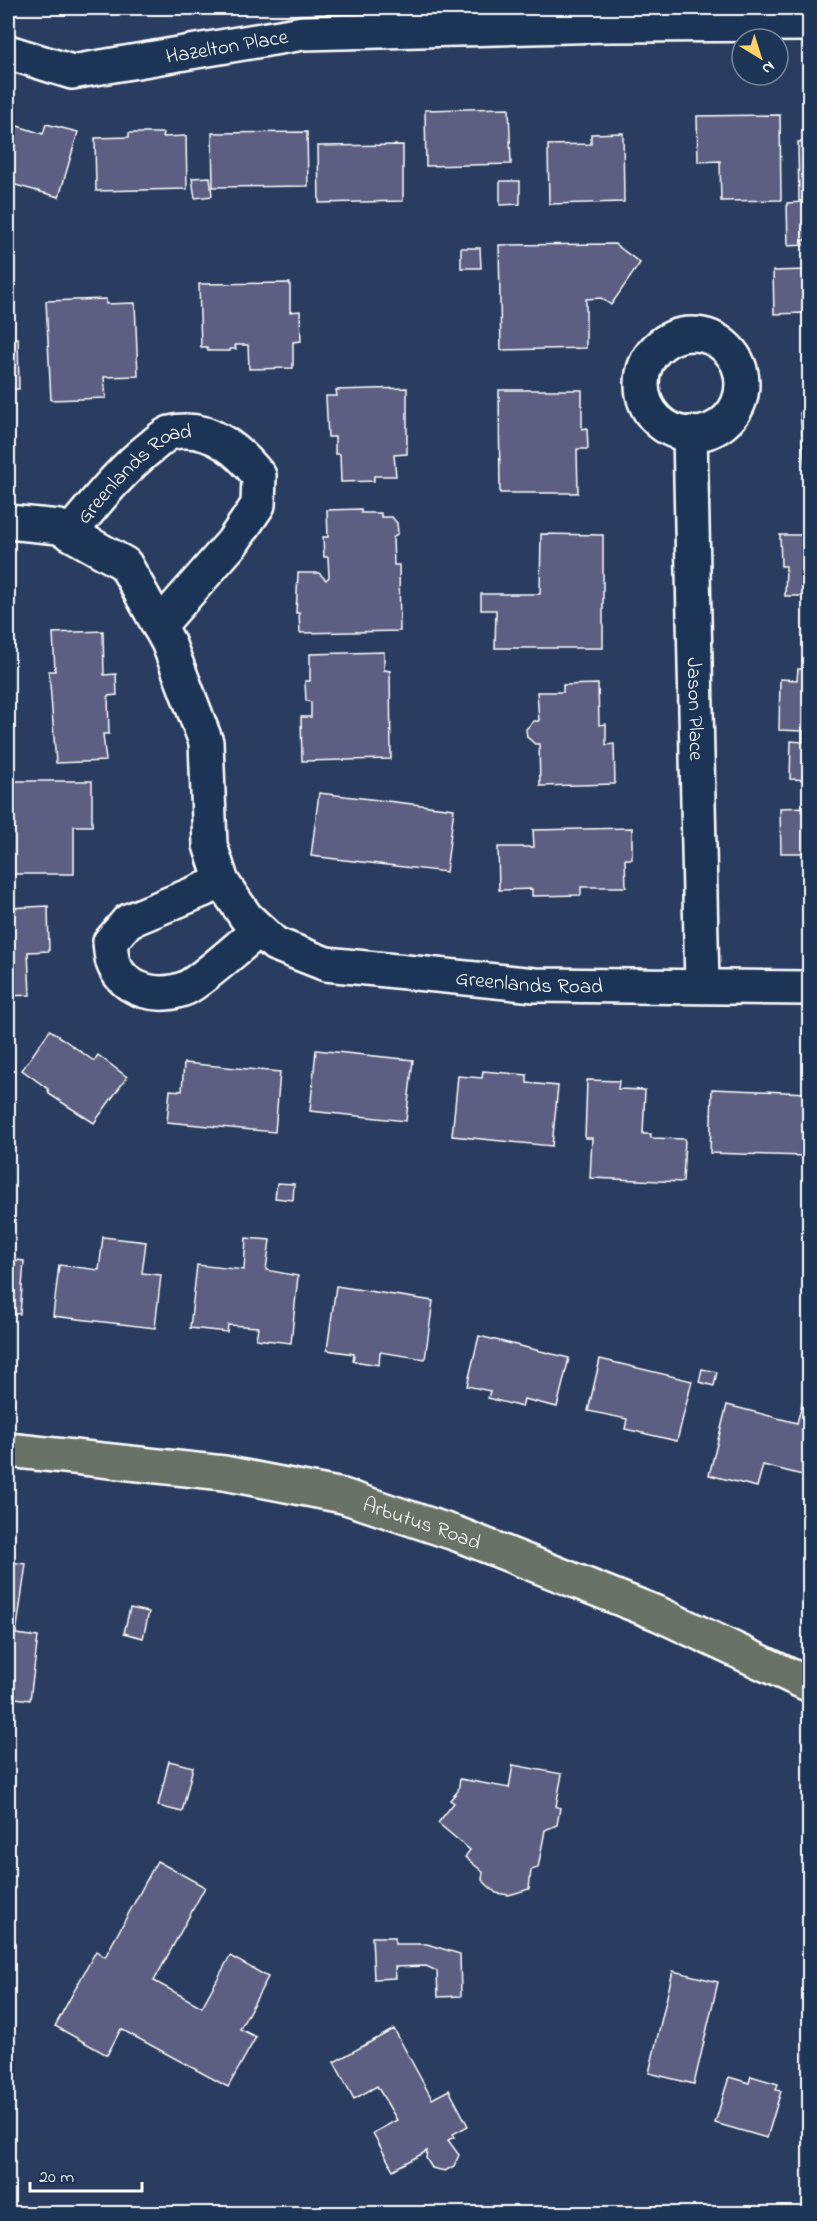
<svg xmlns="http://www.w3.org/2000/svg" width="817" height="2221" viewBox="0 0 817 2221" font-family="'Indie Flower',sans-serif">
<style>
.building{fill:#5d5e82;stroke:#fff;stroke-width:1.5}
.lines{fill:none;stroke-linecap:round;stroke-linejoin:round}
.minor-casing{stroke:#fff;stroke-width:38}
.major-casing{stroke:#fff;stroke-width:38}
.minor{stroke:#1d3557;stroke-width:33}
.major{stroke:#687266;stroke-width:33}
.labels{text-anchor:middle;stroke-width:4.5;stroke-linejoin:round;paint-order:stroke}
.street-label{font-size:21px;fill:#fff;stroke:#1d3557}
</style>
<rect width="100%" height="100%" fill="#2a3d60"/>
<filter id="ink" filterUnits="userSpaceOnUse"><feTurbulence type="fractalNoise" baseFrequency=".0167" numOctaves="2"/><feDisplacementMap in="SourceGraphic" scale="12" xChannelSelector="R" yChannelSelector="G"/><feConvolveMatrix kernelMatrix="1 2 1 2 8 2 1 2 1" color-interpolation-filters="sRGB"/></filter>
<g filter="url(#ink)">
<g class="building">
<polygon points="509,108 511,164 426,166 425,110"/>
<polygon points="780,115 781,200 721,201 720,161 698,162 697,116"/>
<polygon points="8,123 43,134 46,124 78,132 59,197 8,183"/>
<polygon points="307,132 308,186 213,187 212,133"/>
<polygon points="129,133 164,133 163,137 186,136 187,189 96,191 95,138 129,137"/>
<polygon points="623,133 624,202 549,204 548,145 591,144 591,134"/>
<polygon points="798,142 810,142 810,200 799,201"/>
<polygon points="403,145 403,201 319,203 318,146"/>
<polygon points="210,177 212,196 195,198 192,178"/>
<polygon points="500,181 520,181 520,204 500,205"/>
<polygon points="804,202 805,213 810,213 810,240 803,240 803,245 788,246 787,203"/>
<polygon points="615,244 640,263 611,305 601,298 586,299 586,348 501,350 499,245"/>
<polygon points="461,248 480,248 481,268 461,268"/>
<polygon points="810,255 810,322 804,322 804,313 774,314 773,271 807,270 806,256"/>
<polygon points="290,283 290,312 300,311 301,341 293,342 293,368 249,369 248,345 235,345 236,349 230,349 230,351 208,351 207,347 201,347 199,284"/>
<polygon points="106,299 106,304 135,303 138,376 104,377 106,398 51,400 46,301"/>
<polygon points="8,330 8,338 18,338 19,389 8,389"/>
<polygon points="407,388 407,454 394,455 396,476 374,476 374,481 341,482 340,454 335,454 335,437 328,437 326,396 337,396 336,390"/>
<polygon points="499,390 582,390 582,429 587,428 588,449 577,449 578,493 500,493"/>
<polygon points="810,412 810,492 807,492 800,413"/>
<polygon points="361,509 361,513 381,513 381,517 392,517 397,523 398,533 393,538 394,565 399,565 400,631 300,633 299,613 296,613 298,573 319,573 326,580 329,577 328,557 324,557 323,537 328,537 327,510"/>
<polygon points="541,534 603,535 603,648 495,648 496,610 481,610 481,594 540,594"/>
<polygon points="780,535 810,535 810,596 785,596 786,566 781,566"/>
<polygon points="103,631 104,675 116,674 117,695 108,696 109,734 103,734 106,761 56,763 49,671 55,671 53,633"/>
<polygon points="8,641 11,727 8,727"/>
<polygon points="384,652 384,670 390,671 391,759 302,761 301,717 311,717 311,702 306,701 305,681 310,681 310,654"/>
<polygon points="798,669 810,669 810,780 790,779 791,741 803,742 803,731 779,730 780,679 797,680"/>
<polygon points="598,684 599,725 606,724 606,745 614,744 615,784 540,786 539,744 535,744 527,737 526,729 534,721 539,721 537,692 563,692 563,685"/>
<polygon points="8,781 92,781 92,826 74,826 74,874 8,874"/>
<polygon points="319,793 454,809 446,872 311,856"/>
<polygon points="810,807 810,853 781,853 780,808"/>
<polygon points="632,828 632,859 625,859 626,887 581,887 581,895 532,896 532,889 499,890 498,847 534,847 533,830"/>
<polygon points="48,906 49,951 28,952 30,995 8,996 8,908"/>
<polygon points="50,1030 94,1061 98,1055 127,1077 94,1123 49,1094 48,1089 22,1070"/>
<polygon points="316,1050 413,1060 406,1121 310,1111"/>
<polygon points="184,1063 280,1072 275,1132 167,1122 170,1090 182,1091"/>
<polygon points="483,1071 527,1075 527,1083 558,1086 552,1146 452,1136 458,1076 482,1078"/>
<polygon points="587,1080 619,1081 618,1089 645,1090 643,1134 651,1134 651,1138 685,1139 683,1182 590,1178 592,1138 585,1138"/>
<polygon points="712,1089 808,1093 805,1156 710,1153"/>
<polygon points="277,1183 294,1184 293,1200 275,1198"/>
<polygon points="103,1237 146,1242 142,1273 161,1275 155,1328 53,1316 59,1265 99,1270"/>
<polygon points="246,1238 270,1240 266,1270 298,1276 291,1343 256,1339 258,1327 228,1325 227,1332 190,1328 197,1265 244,1270"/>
<polygon points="8,1259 24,1261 20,1314 8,1313"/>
<polygon points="336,1286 433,1301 425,1359 380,1352 379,1365 353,1361 354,1354 327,1350"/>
<polygon points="479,1336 569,1358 557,1407 524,1399 522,1407 488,1398 490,1391 467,1386"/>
<polygon points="600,1359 692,1381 677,1441 625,1429 627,1419 588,1411"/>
<polygon points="702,1369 717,1372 714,1386 699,1382"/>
<polygon points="803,1400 810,1402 810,1477 763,1465 757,1487 709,1475 727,1405 797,1423"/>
<polygon points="8,1562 26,1564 16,1634 38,1637 30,1700 8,1697"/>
<polygon points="130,1608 149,1612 143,1638 124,1633"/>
<polygon points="169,1761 193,1767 182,1812 158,1806"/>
<polygon points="513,1765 562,1774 556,1806 560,1808 557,1825 545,1830 538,1868 531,1870 529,1889 509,1895 496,1893 482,1880 483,1872 465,1857 470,1850 438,1823 454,1803 450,1800 458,1791 460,1779 509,1788"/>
<polygon points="157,1861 205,1887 154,1981 202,2007 230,1956 268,1977 240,2029 256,2037 228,2087 121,2029 107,2055 55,2026 96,1951 105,1957"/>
<polygon points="372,1937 395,1937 395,1944 427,1944 460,1954 461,1996 438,1997 437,1971 426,1966 395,1967 396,1978 374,1979"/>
<polygon points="673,1971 718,1982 694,2084 649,2073"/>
<polygon points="394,2029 432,2099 449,2090 468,2126 453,2134 454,2137 448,2140 459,2155 454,2166 445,2171 432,2168 426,2158 427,2151 393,2170 373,2133 397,2120 377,2086 354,2099 334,2062"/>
<polygon points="751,2076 778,2084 776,2090 781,2091 767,2138 715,2123 729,2077 749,2083"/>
</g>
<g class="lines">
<defs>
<g id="minor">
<path id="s1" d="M8 52 72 72 303 33 610 25 810 24"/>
<circle cx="692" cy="384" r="50"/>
<path id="s2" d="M690 433 702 986"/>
<path id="s3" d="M8 522 59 527 125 564 168 642 206 742 210 845 222 882 246 917 275 944 326 964 535 985 810 988"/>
<path id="s4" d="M70 533C96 502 120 471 152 446 157 442 164 435 170 433 207 424 238 449 259 476L258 505 232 543 159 626"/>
<path d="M222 882 128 921 110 942C111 949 111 959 114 965 126 992 160 999 186 988 204 979 241 944 259 930"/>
</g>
<g id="major">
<path id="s5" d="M8 1450 224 1473 343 1496 457 1534 659 1614 810 1685"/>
</g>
</defs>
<use href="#minor" class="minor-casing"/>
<use href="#major" class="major-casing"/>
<use href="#minor" class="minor"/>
<use href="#major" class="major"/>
</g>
</g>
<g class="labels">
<g class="street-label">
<text dy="7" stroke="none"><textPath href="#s1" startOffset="224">Hazelton Place</textPath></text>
<text dy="7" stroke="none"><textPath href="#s4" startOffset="90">Greenlands Road</textPath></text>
<text dy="7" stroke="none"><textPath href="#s2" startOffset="276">Jason Place</textPath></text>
<text dy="7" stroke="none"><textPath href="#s3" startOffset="806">Greenlands Road</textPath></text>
<text dy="7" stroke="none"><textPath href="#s5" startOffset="422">Arbutus Road</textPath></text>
</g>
</g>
<rect width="817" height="2221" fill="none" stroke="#1d3557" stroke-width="30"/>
<rect x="15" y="15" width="787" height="2191" fill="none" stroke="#fff" stroke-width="2" filter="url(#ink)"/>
<g transform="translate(760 57) rotate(142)"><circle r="28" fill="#1d3557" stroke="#77869a" stroke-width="1.5"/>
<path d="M0-4.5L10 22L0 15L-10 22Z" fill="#ffd166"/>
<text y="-9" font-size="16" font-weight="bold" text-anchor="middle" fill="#ffffff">N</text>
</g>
<path d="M30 2182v9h112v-9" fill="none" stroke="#ffffff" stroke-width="3"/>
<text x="39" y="2182" font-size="18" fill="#ffffff" stroke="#1d3557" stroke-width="4.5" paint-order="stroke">20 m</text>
</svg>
